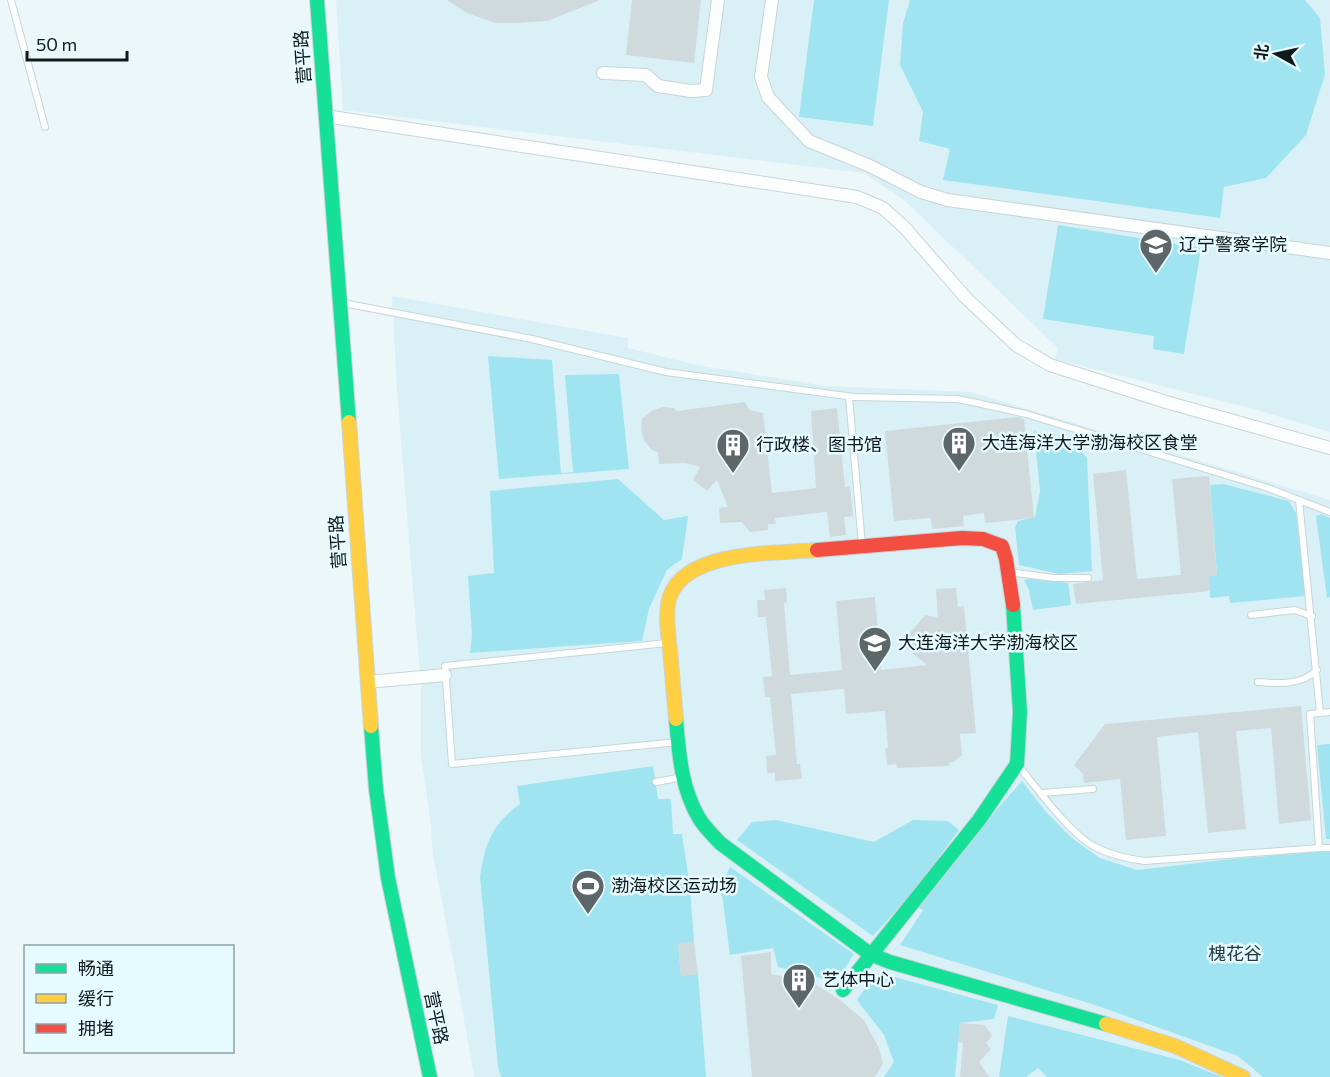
<svg xmlns="http://www.w3.org/2000/svg" width="1330" height="1077" viewBox="0 0 1330 1077" font-family="Commissioner,'Noto Sans SC',sans-serif">
<style>
.built{fill:#d9f1f6}
.green{fill:#a1e4f1}
.building{fill:#d0dadc}
.lines{fill:none;stroke-linecap:round;stroke-linejoin:round}
.lane-casing{stroke:#cad4d6;stroke-width:8}
.street-casing{stroke:#cad4d6;stroke-width:14}
.fast-casing{stroke:#cad4d6;stroke-width:16}
.slow-casing{stroke:#cad4d6;stroke-width:16}
.jam-casing{stroke:#cad4d6;stroke-width:16}
.lane{stroke:#fcfefe;stroke-width:6}
.street{stroke:#fcfefe;stroke-width:12}
.fast{stroke:#16e098;stroke-width:14}
.slow{stroke:#ffcf43;stroke-width:14}
.jam{stroke:#f24e42;stroke-width:14}
.labels{text-anchor:middle;stroke-width:5;stroke-linejoin:round;paint-order:stroke}
.street-label{font-size:18px;fill:#10191b;stroke:#e6fbff}
.poi-label{font-size:18px;fill:#10191b;stroke:#e6fbff;text-anchor:start}
.park-label{font-size:18px;fill:#223a3e;stroke:#e6fbff}
</style>
<rect width="100%" height="100%" fill="#ecf7f9"/>
<g class="built">
<polygon points="336,0 1330,0 1330,432 1250,408 1055,359 1058,348 905,201 864,173 343,110"/>
<polygon points="392,296 628,338 628,348 697,365 826,386 971,392 1330,500 1330,1077 474,1077 458,985 433,855 430,817 421,755 421,688 397,391"/>
</g>
<g class="green">
<polygon points="814,0 889,0 873,126 799,117"/>
<polygon points="910,0 1305,0 1320,18 1325,74 1306,135 1266,178 1224,187 1220,218 943,180 950,149 919,141 923,112 900,65 903,23"/>
<polygon points="1058,225 1201,248 1184,354 1153,349 1154,336 1043,319"/>
<polygon points="488,356 552,360 561,473 573,472 565,375 619,374 629,469 499,479"/>
<polygon points="1034,431 1077,446 1087,458 1092,571 1059,574 1019,565 1015,527 1018,521 1035,517 1040,491"/>
<polygon points="618,479 664,520 688,516 682,559 667,570 649,609 642,641 470,653 472,635 468,576 494,573 490,491"/>
<polygon points="1223,484 1289,501 1296,513 1306,596 1230,603 1229,596 1210,598 1209,576 1217,574 1210,485"/>
<polygon points="1321,514 1330,518 1330,597 1327,598 1316,516"/>
<polygon points="1032,578 1068,583 1071,605 1033,610 1029,590 1024,580"/>
<polygon points="1330,744 1330,839 1326,839 1317,745"/>
<path d="M653 766 658 799H671L673 834H682L690 888 694 942 678 944 681 975 698 974 706 1077H501L498 1067 480 877C485 844 491 825 520 804L517 786Z"/>
<polygon points="1022,781 1046,812 1073,839 1100,858 1137,870 1231,859 1330,851 1330,1077 1263,1077 1238,1056 1095,1005 900,945 923,910 906,900 873,936 737,840 752,822 776,820 874,842 913,820 948,821 959,830 936,861 953,864 996,810"/>
<polygon points="730,867 854,954 836,982 778,967 773,948 730,955 721,887"/>
<polygon points="887,975 998,1005 994,1019 960,1023 955,1077 884,1077 894,1062 884,1035 857,1000 872,978"/>
<polygon points="1008,1016 1180,1060 1222,1077 1047,1077 1038,1068 1026,1077 999,1077"/>
</g>
<g class="building">
<polygon points="447,0 598,0 598,1 547,21 518,23 495,23 467,13"/>
<polygon points="632,0 701,0 694,63 626,55"/>
<polygon points="745,402 749,410 763,413 772,493 816,488 811,411 837,408 845,487 850,486 853,516 844,517 846,535 830,537 827,512 775,518 776,524 768,524 768,530 750,532 742,522 720,523 719,508 728,507 717,480 707,491 693,480 700,467 685,463 659,464 658,452 652,450 645,442 641,431 642,419 651,411 663,407 674,408 677,411"/>
<polygon points="1018,417 1024,419 1034,518 985,523 984,513 963,516 964,526 932,529 931,518 894,521 885,431"/>
<polygon points="1126,470 1137,579 1181,575 1172,479 1209,476 1217,575 1209,576 1210,591 1076,604 1073,584 1103,580 1093,474"/>
<polygon points="786,588 787,602 784,603 790,675 842,670 836,601 875,597 881,670 927,665 901,644 925,615 938,618 936,589 956,588 958,607 964,606 976,733 960,734 962,755 954,762 950,762 949,766 897,768 896,764 887,765 885,748 888,748 885,711 846,714 844,689 791,694 797,764 800,764 802,779 775,781 775,773 767,773 766,756 776,755 770,697 765,697 763,677 772,676 766,617 758,617 757,600 765,600 764,590"/>
<polygon points="1301,706 1311,820 1279,824 1271,728 1236,731 1246,829 1208,833 1198,732 1157,737 1166,836 1126,840 1120,779 1084,783 1083,774 1074,765 1105,724"/>
<polygon points="694,942 698,974 681,976 678,943"/>
<polygon points="771,952 771,974 812,982 840,1000 864,1020 879,1048 883,1064 875,1077 752,1077 741,956"/>
<polygon points="960,1023 985,1025 992,1036 986,1043 991,1049 979,1062 989,1077 960,1077 963,1043 958,1042"/>
</g>
<g class="lines">
<defs>
<g id="lane">
<polyline points="11,0 45,127"/>
<polyline points="343,303 532,339 666,372 854,397 957,399 977,403 1026,414 1268,488 1299,500 1320,713"/>
<polyline points="849,397 862,545"/>
<polyline points="1299,500 1330,512"/>
<polyline points="1009,572 1054,578 1088,578"/>
<polyline points="1251,615 1295,610 1312,616"/>
<polyline points="667,643 445,666 452,764 678,742"/>
<path d="M1258 682C1279 684 1302 685 1317 670"/>
<path d="M1017 764C1036 787 1070 834 1095 847 1111 855 1128 859 1145 861L1319 848 1310 714 1330 712"/>
<polyline points="656,782 683,777"/>
<polyline points="1041,793 1093,789"/>
<polyline points="1319,848 1330,848"/>
</g>
<g id="street">
<polyline points="772,0 761,77 768,97 809,141 870,166 921,192 948,200 1330,253"/>
<polyline points="603,73 646,75 658,86 691,91 706,90 718,0"/>
<polyline points="325,116 857,197 883,208 905,228 966,298 1016,345 1050,365 1166,402 1330,448"/>
<polyline points="367,682 445,675"/>
</g>
<g id="fast">
<polyline points="317,0 349,422"/>
<path d="M676 719C679 753 681 788 699 818 704 827 713 835 720 843L870 954 890 962 1106 1024"/>
<polyline points="371,726 376,789 388,878 430,1077"/>
<polyline points="843,990 979,820 1017,764 1020,712 1013,605"/>
</g>
<g id="slow">
<polyline points="349,422 371,726"/>
<path d="M676 719C674 696 672 673 670 650 668 635 666 620 668 604 677 549 774 554 817 550"/>
<polyline points="1106,1024 1175,1046 1243,1077"/>
</g>
<polyline id="jam" points="817,550 962,538 983,539 1002,546 1006,559 1013,605"/>
</defs>
<use href="#lane" class="lane-casing"/>
<use href="#street" class="street-casing"/>
<use href="#fast" class="fast-casing"/>
<use href="#slow" class="slow-casing"/>
<use href="#jam" class="jam-casing"/>
<use href="#lane" class="lane"/>
<use href="#street" class="street"/>
<use href="#fast" class="fast"/>
<use href="#slow" class="slow"/>
<use href="#jam" class="jam"/>
</g>
<defs>
<symbol id="university-pin" viewBox="-11 -11 22 30"><path d="M0 17L-7.5 6A9.5 9.5 0 1 1 7.5 6Z" fill="#5d6769" stroke="#e6fbff"/><path d="M0-5L7-2L0 1L-7-2ZM-4 1L0 2.5L4 1V4Q0 6-4 4Z" fill="#fff"/></symbol>
<symbol id="building-pin" viewBox="-11 -11 22 30"><path d="M0 17L-7.5 6A9.5 9.5 0 1 1 7.5 6Z" fill="#5d6769" stroke="#e6fbff"/><path d="M-4-6H4V6H1V3H-1V6H-4ZM-2.5-4.3h1.7v1.8h-1.7ZM.8-4.3h1.7v1.8H.8ZM-2.5-1h1.7V.8h-1.7ZM.8-1h1.7V.8H.8Z" fill="#fff"/></symbol>
<symbol id="stadium-pin" viewBox="-11 -11 22 30"><path d="M0 17L-7.5 6A9.5 9.5 0 1 1 7.5 6Z" fill="#5d6769" stroke="#e6fbff"/><path d="M0-5a6.5 5 0 1 0 0 10a6.5 5 0 1 0 0-10ZM-3.5-1.8h7v3.6h-7Z" fill="#fff"/></symbol>
</defs>
<g fill-rule="evenodd">
<use href="#university-pin" x="1137" y="226" width="38" height="52"/>
<use href="#building-pin" x="940" y="424" width="38" height="52"/>
<use href="#building-pin" x="714" y="426" width="38" height="52"/>
<use href="#university-pin" x="856" y="624" width="38" height="52"/>
<use href="#stadium-pin" x="569" y="867" width="38" height="52"/>
<use href="#building-pin" x="780" y="961" width="38" height="52"/>
</g>
<g class="labels">
<g class="street-label">
<text transform="translate(303 57) rotate(-94)" y="6">营平路</text>
<text transform="translate(338 542) rotate(-94)" y="6">营平路</text>
<text transform="translate(436 1018) rotate(78)" y="6">营平路</text>
</g>
<g class="poi-label">
<text x="1179" y="251">辽宁警察学院</text>
<text x="982" y="449">大连海洋大学渤海校区食堂</text>
<text x="756" y="451">行政楼、图书馆</text>
<text x="898" y="649">大连海洋大学渤海校区</text>
<text x="611" y="892">渤海校区运动场</text>
<text x="822" y="986">艺体中心</text>
</g>
<g class="park-label">
<text x="1235" y="960">槐花谷</text>
</g>
</g>
<rect x="24" y="945" width="210" height="108" fill="#e6fbff" stroke="#90a1a4" stroke-width="1.5"/>
<rect x="36" y="964" width="30" height="9" fill="#16e098" stroke="#90a1a4" stroke-width="1.5"/>
<text x="78" y="975" font-size="18" fill="#10191b">畅通</text>
<rect x="36" y="994" width="30" height="9" fill="#ffcf43" stroke="#90a1a4" stroke-width="1.5"/>
<text x="78" y="1005" font-size="18" fill="#10191b">缓行</text>
<rect x="36" y="1024" width="30" height="9" fill="#f24e42" stroke="#90a1a4" stroke-width="1.5"/>
<text x="78" y="1035" font-size="18" fill="#10191b">拥堵</text>
<g transform="translate(1276 54) rotate(278)" stroke="#e6fbff" stroke-width="4.5" paint-order="stroke">
<path d="M0-4.5L10 22L0 15L-10 22Z" fill="#10191b"/>
<text y="-9" font-size="16" font-weight="bold" text-anchor="middle" fill="#10191b">北</text>
</g>
<path d="M27 51v9h100v-9" fill="none" stroke="#10191b" stroke-width="3"/>
<text x="36" y="51" font-size="18" fill="#10191b" stroke="#e6fbff" stroke-width="4.5" paint-order="stroke">50 m</text>
</svg>
